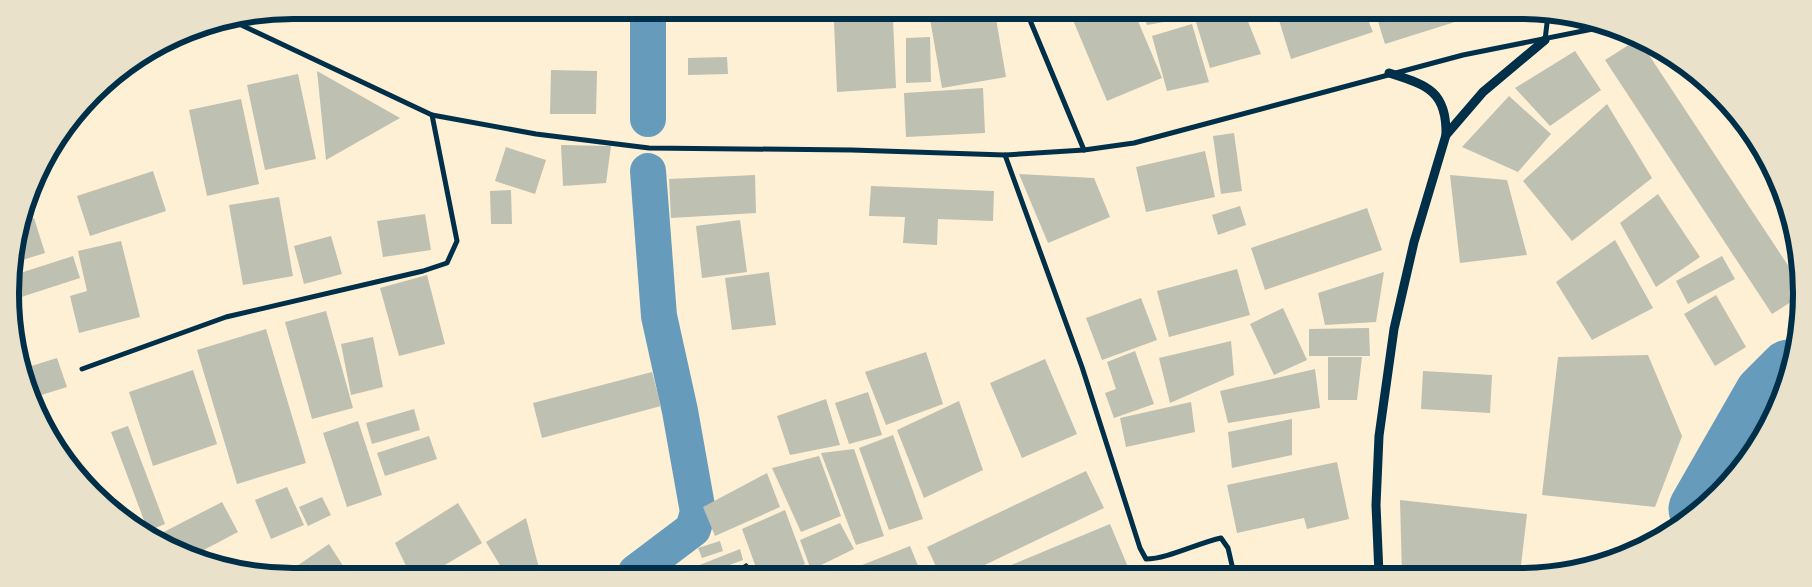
<svg xmlns="http://www.w3.org/2000/svg" width="1812" height="587" viewBox="0 0 1812 587" font-family="Roboto,sans-serif">
<style>
.lines{fill:none;stroke-linecap:round;stroke-linejoin:round}
.canal{stroke:#669bbc;stroke-width:36}
.river{stroke:#669bbc;stroke-width:61}
.building{fill:#bec0b2}
.minor{stroke:#003049;stroke-width:5}
.tertiary{stroke:#003049;stroke-width:9}
.rim{fill:none;stroke:#003049;stroke-width:6}
</style>
<rect width="100%" height="100%" fill="#fdf0d5"/>
<g class="lines">
<g class="canal">
<polyline points="648,119 648,12"/>
<polyline points="636,572 693,529 698,512 680,411 659,316 648,171"/>
</g>
<polyline class="river" points="1699,509 1765,394 1789,370"/>
</g>
<g class="building">
<polygon points="929,13 995,13 1006,77 942,88"/>
<polygon points="1070,13 1135,14 1162,78 1107,101"/>
<polygon points="1143,14 1191,14 1192,17 1147,25"/>
<polygon points="1217,14 1245,14 1261,54 1210,68 1196,22"/>
<polygon points="1277,14 1366,15 1373,32 1291,59"/>
<polygon points="1376,15 1477,15 1385,44"/>
<polygon points="893,19 896,88 837,92 834,22"/>
<polygon points="1192,24 1209,82 1167,91 1152,36"/>
<polygon points="930,37 931,82 906,83 906,38"/>
<polygon points="1635,41 1641,43 1797,279 1797,298 1772,314 1605,60"/>
<polygon points="1575,51 1601,90 1550,126 1515,88"/>
<polygon points="727,57 728,74 688,75 688,58"/>
<polygon points="551,70 597,71 596,114 550,114"/>
<polygon points="317,71 400,118 326,160"/>
<polygon points="298,74 316,159 265,170 247,85"/>
<polygon points="983,88 985,133 906,137 904,93"/>
<polygon points="1509,96 1551,134 1518,172 1462,147"/>
<polygon points="241,99 259,184 207,196 189,110"/>
<polygon points="1607,104 1652,178 1572,241 1523,181"/>
<polygon points="1234,133 1242,191 1221,194 1213,136"/>
<polygon points="561,145 611,146 606,183 563,186"/>
<polygon points="506,147 546,160 535,194 495,181"/>
<polygon points="1205,151 1215,197 1146,212 1136,167"/>
<polygon points="153,171 166,211 90,236 77,196"/>
<polygon points="1019,174 1094,178 1110,217 1048,243"/>
<polygon points="755,175 756,213 671,218 669,179"/>
<polygon points="1450,175 1507,180 1527,255 1460,263"/>
<polygon points="871,186 994,191 993,221 938,219 937,245 903,243 905,217 869,216"/>
<polygon points="511,190 512,224 491,224 490,191"/>
<polygon points="1658,194 1700,257 1656,287 1620,223"/>
<polygon points="279,197 293,276 243,285 229,205"/>
<polygon points="1240,206 1246,225 1218,235 1212,215"/>
<polygon points="1367,208 1382,250 1265,290 1251,248"/>
<polygon points="425,214 431,250 383,257 377,221"/>
<polygon points="34,218 45,253 13,263 12,257 23,222"/>
<polygon points="740,220 747,272 702,278 696,226"/>
<polygon points="331,236 342,274 304,284 294,246"/>
<polygon points="1615,240 1653,308 1592,340 1556,282"/>
<polygon points="121,241 140,317 79,333 70,296 87,291 78,251"/>
<polygon points="73,256 80,278 15,299 14,275"/>
<polygon points="1722,256 1735,279 1688,304 1676,281"/>
<polygon points="1237,269 1250,315 1169,337 1157,291"/>
<polygon points="769,272 776,325 732,330 725,278"/>
<polygon points="1384,272 1376,322 1325,325 1318,293"/>
<polygon points="427,275 445,344 399,356 380,288"/>
<polygon points="1716,295 1746,347 1715,366 1684,314"/>
<polygon points="1141,298 1157,340 1102,360 1086,318"/>
<polygon points="1283,308 1307,360 1274,375 1250,324"/>
<polygon points="326,311 353,408 312,419 285,322"/>
<polygon points="1369,328 1370,356 1309,356 1309,329"/>
<polygon points="266,329 306,463 237,484 197,350"/>
<polygon points="373,337 383,387 351,395 341,344"/>
<polygon points="1231,341 1234,375 1170,403 1159,358"/>
<polygon points="1135,351 1154,404 1114,418 1105,393 1116,389 1107,362"/>
<polygon points="19,352 25,368 57,358 67,387 35,397 20,367"/>
<polygon points="926,352 943,404 886,425 865,372"/>
<polygon points="1648,355 1682,436 1655,507 1542,495 1558,357"/>
<polygon points="1328,357 1362,357 1357,400 1328,400"/>
<polygon points="1045,359 1077,434 1022,458 990,383"/>
<polygon points="1315,369 1320,408 1228,423 1220,391"/>
<polygon points="193,370 217,444 153,466 129,392"/>
<polygon points="1423,371 1492,375 1490,413 1421,409"/>
<polygon points="652,372 661,406 542,438 533,403"/>
<polygon points="868,392 882,435 849,444 835,403"/>
<polygon points="826,399 840,445 790,455 777,416"/>
<polygon points="959,401 983,470 924,498 897,430"/>
<polygon points="1191,402 1195,432 1126,447 1120,418"/>
<polygon points="414,409 420,430 372,444 366,423"/>
<polygon points="1292,419 1292,455 1232,468 1228,432"/>
<polygon points="358,421 382,495 347,507 323,433"/>
<polygon points="128,426 165,524 148,531 111,432"/>
<polygon points="893,435 923,519 889,530 859,448"/>
<polygon points="429,436 437,459 385,476 377,453"/>
<polygon points="854,449 884,536 856,545 821,453"/>
<polygon points="819,456 841,516 801,532 772,468"/>
<polygon points="1337,462 1349,519 1307,529 1304,518 1237,533 1227,485"/>
<polygon points="1086,471 1104,508 968,573 939,573 927,547"/>
<polygon points="767,473 780,507 715,536 703,507"/>
<polygon points="287,487 304,525 271,539 255,500"/>
<polygon points="322,497 331,515 308,526 299,507"/>
<polygon points="1400,500 1527,514 1520,574 1402,574"/>
<polygon points="222,502 238,532 196,554 154,537"/>
<polygon points="458,503 482,543 433,572 409,572 395,543"/>
<polygon points="785,510 805,564 787,573 758,573 742,529"/>
<polygon points="526,518 540,572 504,572 486,542"/>
<polygon points="840,523 854,549 811,570 800,540"/>
<polygon points="1110,524 1128,567 1112,574 992,573"/>
<polygon points="720,541 723,551 702,558 698,548"/>
<polygon points="329,544 347,572 288,572"/>
<polygon points="910,546 921,573 842,573"/>
<polygon points="740,549 743,560 708,573 699,573 697,566"/>
<polygon points="1346,567 1346,574 1323,574 1322,570"/>
<polygon points="1213,568 1215,574 1195,574 1195,573"/>
</g>
<g class="lines">
<g class="minor">
<polyline points="1027,13 1084,150"/>
<polyline points="235,22 432,115 536,134 649,148 852,150 1005,155 1084,150 1134,143 1463,55 1603,27"/>
<polyline points="1545,40 1548,15"/>
<path d="M1005 155 1082 367 1140 548 1146 559C1167 559 1198 543 1221 538L1228 548 1234 574"/>
<polyline points="82,369 226,317 423,271 447,263 457,241 432,115"/>
<polyline points="735,573 746,566"/>
</g>
<g class="tertiary">
<path d="M1389 73C1426 85 1447 90 1446 135"/>
<polyline points="1379,574 1376,505 1379,436 1394,329 1414,242 1446,135 1483,92 1545,40"/>
</g>
</g>
<path d="M0 0H1812V587H0ZM293 19H1519A274 274 0 0 1 1793 293V294A274 274 0 0 1 1519 568H293A274 274 0 0 1 19 294V293A274 274 0 0 1 293 19Z" fill="#e9e1ca" fill-rule="evenodd"/>
<path class="rim" d="M293 19H1519A274 274 0 0 1 1793 293V294A274 274 0 0 1 1519 568H293A274 274 0 0 1 19 294V293A274 274 0 0 1 293 19Z"/>
</svg>
